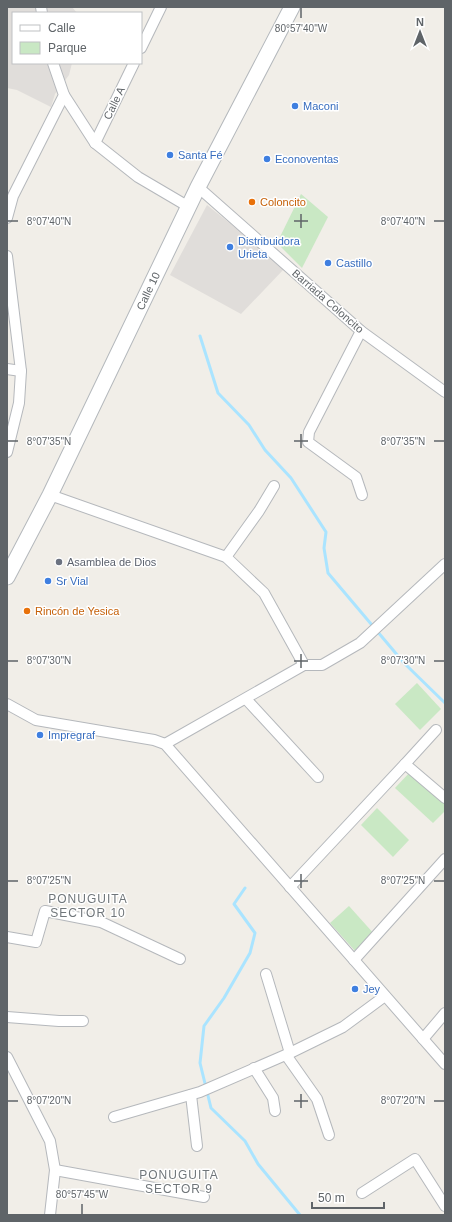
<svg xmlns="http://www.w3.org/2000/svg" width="452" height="1222" viewBox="0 0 452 1222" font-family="Arial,sans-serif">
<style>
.industrial{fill:#e0ddda}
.green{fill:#c9e8c4}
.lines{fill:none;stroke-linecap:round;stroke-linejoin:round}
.stream{stroke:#aae4ff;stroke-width:3}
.street-casing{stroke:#b5b8bc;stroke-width:12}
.secondary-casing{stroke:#b4b8bc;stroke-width:17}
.street{stroke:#fff;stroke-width:10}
.secondary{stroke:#fff;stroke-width:15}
.ticks{fill:none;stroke:#5f6468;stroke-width:1.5}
.shop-dot{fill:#3f7fe0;stroke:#fff;stroke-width:1.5}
.food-dot{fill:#e8710a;stroke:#fff;stroke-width:1.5}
.worship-dot{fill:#6b7280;stroke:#fff;stroke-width:1.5}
.labels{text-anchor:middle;stroke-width:3;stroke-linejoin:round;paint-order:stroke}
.street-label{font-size:11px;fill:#5f6468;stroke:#fff}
.shop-label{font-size:11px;fill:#366cbe;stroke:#fff;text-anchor:start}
.food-label{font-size:11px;fill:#c56008;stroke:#fff;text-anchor:start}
.worship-label{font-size:11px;fill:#5b616d;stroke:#fff;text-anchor:start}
.neighbourhood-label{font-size:12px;letter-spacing:1px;fill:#70767a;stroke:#fff}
.ticks-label{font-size:10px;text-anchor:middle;fill:#5f6468;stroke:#fff;stroke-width:3;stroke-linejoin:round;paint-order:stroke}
</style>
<rect width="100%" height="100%" fill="#f1eee8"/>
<g class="industrial">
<polygon points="7,7 72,7 77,13 13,13 13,63 72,63 69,75 55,94 51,107 17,90 7,88"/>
<polygon points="207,205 268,254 284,269 241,314 170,275"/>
</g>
<g class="green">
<polygon points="301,194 328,217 302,268 277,243"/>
<polygon points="417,683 441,709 420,730 395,704"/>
<polygon points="411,771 445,804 445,811 433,823 395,788"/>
<polygon points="377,808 409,840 393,857 361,825"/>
<polygon points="349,906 375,935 356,952 330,923"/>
</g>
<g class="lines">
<g class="stream">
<polyline points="200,336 218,393 249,425 265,450 291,478 326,532 324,548 328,573 404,663 445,703"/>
<polyline points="245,888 234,904 255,933 250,953 224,998 204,1026 200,1063 211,1108 245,1141 258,1164 300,1215"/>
</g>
<defs>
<g id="street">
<polyline points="41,7 42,13"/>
<polyline points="141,48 161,7"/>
<polyline points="64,95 95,143 138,177 189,207"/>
<polyline points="95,143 134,63"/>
<polyline points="198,187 361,331 445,392"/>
<polyline points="7,218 13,196 64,95 53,63"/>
<polyline points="7,256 21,371 19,403 7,452"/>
<polyline points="361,331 309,432 308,442 356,477 362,495"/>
<polyline points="7,369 21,371"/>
<polyline points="50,495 226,557 264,593 304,665 322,665 360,643 445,564"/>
<polyline points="226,557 259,511 274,486"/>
<polyline points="246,699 318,777"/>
<polyline points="7,704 36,720 154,740 165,744 445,1064"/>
<polyline points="165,744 304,665"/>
<polyline points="405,764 436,730"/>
<polyline points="290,887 405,764 445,798"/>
<polyline points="7,937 36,942 45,911 101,922 180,959"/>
<polyline points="354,960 445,859"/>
<polyline points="266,974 290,1053"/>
<polyline points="7,1017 59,1021 83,1021"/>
<polyline points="423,1039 445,1013"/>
<polyline points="286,1055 317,1099 329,1135"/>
<polyline points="7,1057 50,1141 55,1170 50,1215"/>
<polyline points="254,1068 273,1098 275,1111"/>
<polyline points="191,1095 197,1146"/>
<polyline points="114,1117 200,1092 290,1053 343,1027 385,996"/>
<polyline points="55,1170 204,1197"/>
<polyline points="362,1193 415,1159 445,1206"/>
</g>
<g id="secondary">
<path id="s1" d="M7 577 50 495 198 187 292 7"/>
</g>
</defs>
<use href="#street" class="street-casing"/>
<use href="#secondary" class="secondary-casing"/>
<use href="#street" class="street"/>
<use href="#secondary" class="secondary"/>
</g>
<path class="ticks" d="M301 8V18M301 214V228M8 221H18M294 221H308M434 221H444M301 434V448M8 441H18M294 441H308M434 441H444M301 654V668M8 661H18M294 661H308M434 661H444M301 874V888M8 881H18M294 881H308M434 881H444M301 1094V1108M8 1101H18M294 1101H308M434 1101H444M82 1204V1214"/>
<g class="shop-dot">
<circle cx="295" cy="106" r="4"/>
<circle cx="170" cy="155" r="4"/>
<circle cx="267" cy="159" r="4"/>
<circle cx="230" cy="247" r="4"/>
<circle cx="328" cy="263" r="4"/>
<circle cx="48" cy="581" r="4"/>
<circle cx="40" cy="735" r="4"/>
<circle cx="355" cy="989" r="4"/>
</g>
<g class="food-dot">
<circle cx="252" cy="202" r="4"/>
<circle cx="27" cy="611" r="4"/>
</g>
<circle class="worship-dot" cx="59" cy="562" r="4"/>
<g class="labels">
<g class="street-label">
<text transform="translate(114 103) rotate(-64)" y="4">Calle A</text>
<text dy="4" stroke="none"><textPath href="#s1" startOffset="319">Calle 10</textPath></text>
<text transform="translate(328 301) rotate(41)" y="4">Barriada Coloncito</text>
</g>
<g class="shop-label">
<text x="303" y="110">Maconi</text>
<text x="178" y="159">Santa Fé</text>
<text x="275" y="163">Econoventas</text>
<text x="238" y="245">Distribuidora<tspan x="238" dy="13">Urieta</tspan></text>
<text x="336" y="267">Castillo</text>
<text x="56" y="585">Sr Vial</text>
<text x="48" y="739">Impregraf</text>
<text x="363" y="993">Jey</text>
</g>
<g class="food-label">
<text x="260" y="206">Coloncito</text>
<text x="35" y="615">Rincón de Yesica</text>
</g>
<g class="worship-label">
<text x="67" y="566">Asamblea de Dios</text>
</g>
<g class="neighbourhood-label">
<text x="88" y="903">PONUGUITA<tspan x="88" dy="14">SECTOR 10</tspan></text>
<text x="179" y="1179">PONUGUITA<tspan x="179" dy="14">SECTOR 9</tspan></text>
</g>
</g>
<g class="ticks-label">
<text x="301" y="32">80°57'40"W</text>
<text x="49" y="225">8°07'40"N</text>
<text x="403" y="225">8°07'40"N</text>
<text x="49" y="445">8°07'35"N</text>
<text x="403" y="445">8°07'35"N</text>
<text x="49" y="664">8°07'30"N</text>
<text x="403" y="664">8°07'30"N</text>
<text x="49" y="884">8°07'25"N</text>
<text x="403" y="884">8°07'25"N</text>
<text x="49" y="1104">8°07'20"N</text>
<text x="403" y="1104">8°07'20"N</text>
<text x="82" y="1198">80°57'45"W</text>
</g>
<rect width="452" height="1222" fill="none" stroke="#5f6468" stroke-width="16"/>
<rect x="12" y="12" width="130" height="52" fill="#ffffff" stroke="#bfc1c3"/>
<rect x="20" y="25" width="20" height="6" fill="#ffffff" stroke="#bfc1c3"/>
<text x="48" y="32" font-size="12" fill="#5f6468">Calle</text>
<rect x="20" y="42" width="20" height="12" fill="#c9e8c4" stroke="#bfc1c3"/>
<text x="48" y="52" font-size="12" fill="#5f6468">Parque</text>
<g transform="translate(420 32)" stroke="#ffffff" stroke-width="3" paint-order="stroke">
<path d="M0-3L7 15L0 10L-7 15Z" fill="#5f6468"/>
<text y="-6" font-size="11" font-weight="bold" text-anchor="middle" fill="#5f6468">N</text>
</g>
<path d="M312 1202v6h72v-6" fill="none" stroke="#5f6468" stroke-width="2"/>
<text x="318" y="1202" font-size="12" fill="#5f6468" stroke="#ffffff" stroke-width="3" paint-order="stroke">50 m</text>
</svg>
